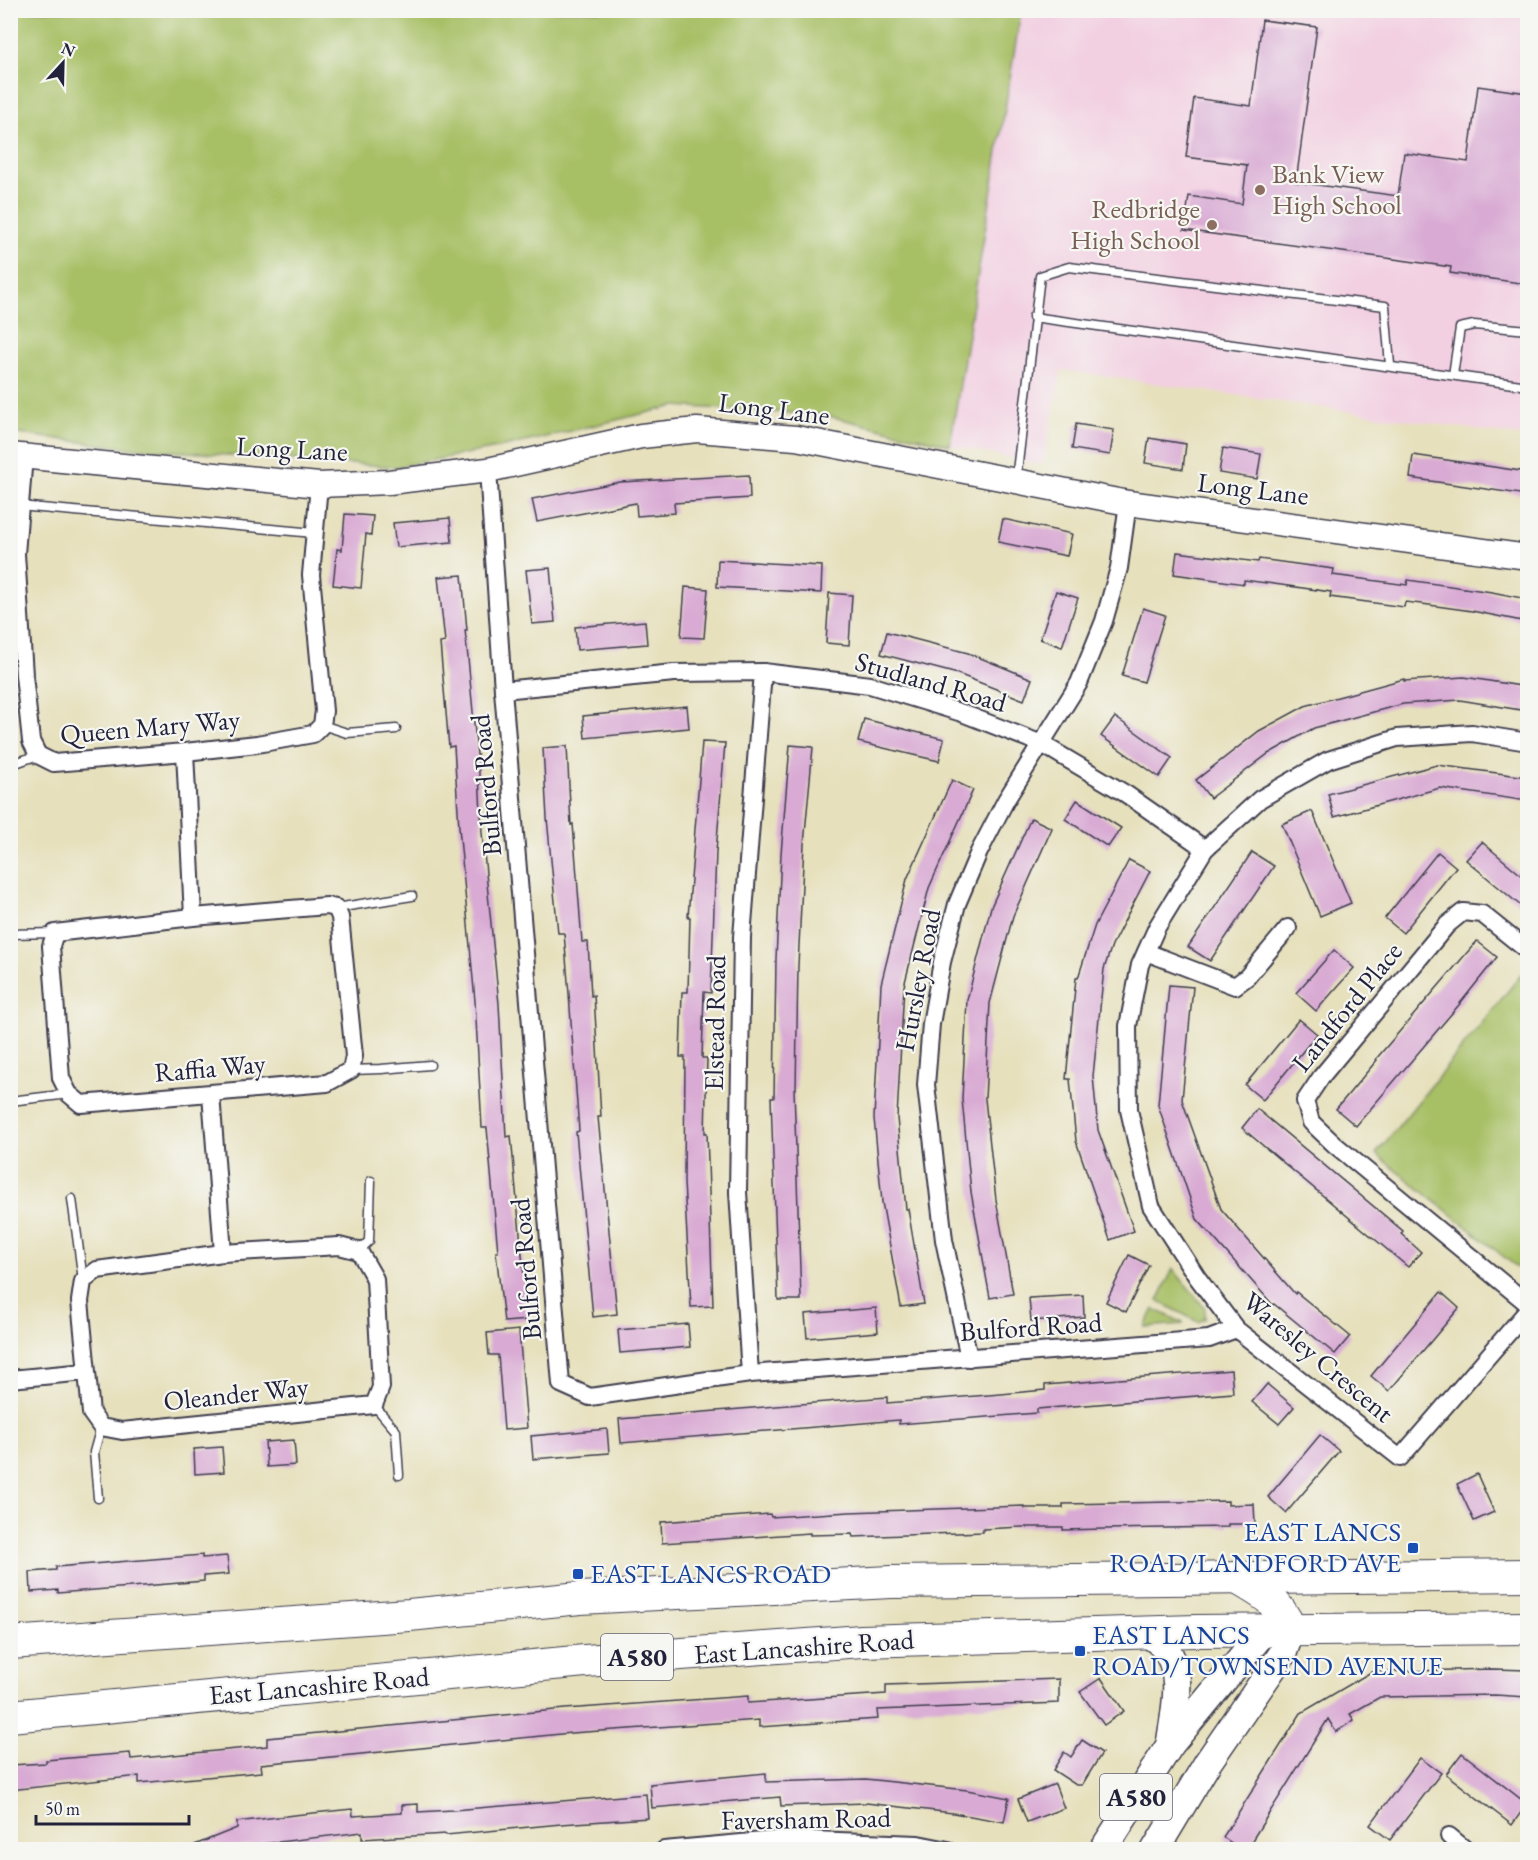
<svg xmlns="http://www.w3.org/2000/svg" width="1538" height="1860" viewBox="0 0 1538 1860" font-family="'EB Garamond',serif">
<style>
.built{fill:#f2cfe1}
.green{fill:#a7bf65;stroke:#647050;stroke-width:1.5}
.building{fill:#d9abd4}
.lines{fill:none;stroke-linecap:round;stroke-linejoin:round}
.lane-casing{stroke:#3f3e4e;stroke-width:11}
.street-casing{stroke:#3f3e4e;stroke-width:20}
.secondary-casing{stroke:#3f3e4e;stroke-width:27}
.primary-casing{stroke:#3f3e4e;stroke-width:30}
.highway-casing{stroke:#3f3e4e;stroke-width:34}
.lane{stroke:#fff;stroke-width:8}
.street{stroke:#fff;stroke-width:16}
.secondary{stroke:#fff;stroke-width:24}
.primary{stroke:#fff;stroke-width:27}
.highway{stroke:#fff;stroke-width:32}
.education-dot{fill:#8d6e63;stroke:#f6f6f2;stroke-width:2}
.transit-dot{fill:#1a4fb4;stroke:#f6f6f2;stroke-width:2}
.labels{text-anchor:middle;stroke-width:4.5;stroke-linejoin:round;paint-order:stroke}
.shield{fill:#f6f6f2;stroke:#626272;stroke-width:1.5}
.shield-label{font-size:26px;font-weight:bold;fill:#22223b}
.education-label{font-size:27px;fill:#785e54;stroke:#f6f6f2;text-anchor:start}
.street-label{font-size:27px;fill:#22223b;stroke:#f6f6f2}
.transit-label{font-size:27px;fill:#164399;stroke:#f6f6f2;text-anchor:start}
</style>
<rect width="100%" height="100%" fill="#f6f6f2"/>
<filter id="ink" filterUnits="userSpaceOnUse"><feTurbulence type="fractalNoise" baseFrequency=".0167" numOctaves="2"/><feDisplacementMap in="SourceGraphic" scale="12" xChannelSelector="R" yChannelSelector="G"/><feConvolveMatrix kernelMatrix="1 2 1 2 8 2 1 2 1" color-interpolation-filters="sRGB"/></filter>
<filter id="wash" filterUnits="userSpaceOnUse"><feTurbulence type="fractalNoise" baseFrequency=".008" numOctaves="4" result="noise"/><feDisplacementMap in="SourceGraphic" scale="24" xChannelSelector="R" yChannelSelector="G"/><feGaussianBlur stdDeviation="1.35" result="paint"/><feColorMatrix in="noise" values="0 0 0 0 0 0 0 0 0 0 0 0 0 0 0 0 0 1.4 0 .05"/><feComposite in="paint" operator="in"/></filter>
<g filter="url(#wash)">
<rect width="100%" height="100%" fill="#e6e0bc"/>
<polygon class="built" points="1021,11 1527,11 1527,437 1062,370 1042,465 950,445"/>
<g class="green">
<polygon points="10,11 1021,11 950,445 824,415 675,406 508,446 396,467 129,448 11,433"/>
<polygon points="1525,970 1528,972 1528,1258 1519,1269 1376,1154"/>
<polygon points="1173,1269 1205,1308 1205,1319 1198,1322 1158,1301"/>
<polygon points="1154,1309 1183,1323 1183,1324 1145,1327"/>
</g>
<g id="blocks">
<g class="building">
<polygon points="1262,20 1317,27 1296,182 1398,196 1404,153 1468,162 1478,86 1527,93 1527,284 1450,273 1451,267 1184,230 1189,196 1242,204 1247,165 1186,157 1194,98 1251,106"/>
<polygon points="1076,424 1114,430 1110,455 1072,449"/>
<polygon points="1149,438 1186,444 1183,469 1145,463"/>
<polygon points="1223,448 1261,454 1257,479 1219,473"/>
<polygon points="1413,455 1527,472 1527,495 1410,478"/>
<polygon points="749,475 750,498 674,503 675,513 637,516 636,503 537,522 532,499 620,482"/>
<polygon points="345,514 373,516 371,535 366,534 361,588 333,585 337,549 342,550"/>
<polygon points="450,518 452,542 396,547 393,523"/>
<polygon points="1003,519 1072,534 1067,556 998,542"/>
<polygon points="1177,552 1258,562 1259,559 1296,564 1334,569 1333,575 1407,585 1408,580 1492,592 1527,599 1527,622 1472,611 1422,604 1405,602 1404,607 1330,597 1331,592 1274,584 1244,580 1244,584 1174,574"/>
<polygon points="718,560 822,566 821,593 717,587"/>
<polygon points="550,568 555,622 532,624 526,570"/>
<polygon points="462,575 467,630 465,630 468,658 477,755 478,755 482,833 499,1004 506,1137 511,1136 528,1320 504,1322 496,1252 498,1252 487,1128 482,1128 475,1001 459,827 454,746 449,747 440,643 445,642 438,577"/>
<polygon points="685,587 708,589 704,638 681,637"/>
<polygon points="1056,591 1078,598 1062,647 1040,639"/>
<polygon points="829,593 852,595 849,645 826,643"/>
<polygon points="1143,608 1165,615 1144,682 1122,676"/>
<polygon points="645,621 647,644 577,650 575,627"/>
<polygon points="887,632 968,653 1032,679 1024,700 958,674 881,654"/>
<polygon points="1464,677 1527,687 1527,711 1460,700 1403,704 1314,728 1268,754 1210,798 1196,780 1259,731 1305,706 1404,679 1404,681"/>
<polygon points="687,706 689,728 585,738 583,716"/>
<polygon points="1115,717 1172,758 1159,777 1101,736"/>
<polygon points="864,719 944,739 939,761 858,742"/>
<polygon points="702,742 725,743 716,852 711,993 704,992 702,1058 707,1058 705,1133 707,1133 713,1306 691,1307 684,1182 685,1057 680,1057 682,992 688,992 690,917 688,917"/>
<polygon points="790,745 813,747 804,844 798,966 796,1089 794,1089 801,1300 778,1300 771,1098 774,1098 776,959 781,854"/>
<polygon points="567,746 571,825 573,824 582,942 588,942 591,996 594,995 601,1117 598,1117 617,1314 593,1317 576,1132 579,1131 569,994 564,933 558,933 547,818 543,748"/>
<polygon points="1437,765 1527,777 1527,801 1440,788 1334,817 1328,794"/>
<polygon points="952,780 973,790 929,888 904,986 897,1118 906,1209 908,1209 924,1304 901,1307 882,1202 874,1118 881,984 907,879"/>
<polygon points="1077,800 1121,828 1108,847 1065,819"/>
<polygon points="1312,811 1351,903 1320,916 1282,824"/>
<polygon points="1031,818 1052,828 1013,916 990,1003 985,1099 996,1200 1013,1294 990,1298 971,1192 962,1099 967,1000 991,907"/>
<polygon points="1482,842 1527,880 1527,911 1466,860"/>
<polygon points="1252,852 1274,866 1210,961 1188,947"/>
<polygon points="1438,852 1456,867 1403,933 1385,918"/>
<polygon points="1129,860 1150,871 1112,945 1104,969 1093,1076 1098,1130 1134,1231 1110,1240 1076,1141 1070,1079 1066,1079 1076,978 1078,978 1095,925"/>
<polygon points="1477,941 1497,957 1458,1006 1356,1126 1336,1109 1377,1060 1376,1059"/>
<polygon points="1334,950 1354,968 1316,1011 1296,993"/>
<polygon points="1169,985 1193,987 1182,1100 1221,1209 1295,1294 1296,1292 1350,1336 1335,1354 1274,1304 1273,1305 1197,1219 1158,1105"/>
<polygon points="1299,1019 1317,1034 1263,1100 1245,1085"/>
<polygon points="1257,1109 1403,1231 1401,1234 1421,1252 1408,1267 1242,1128"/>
<polygon points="1129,1255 1149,1265 1126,1312 1106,1302"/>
<polygon points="1441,1292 1459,1308 1389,1391 1371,1376"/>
<polygon points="1083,1295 1084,1317 1031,1321 1029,1298"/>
<polygon points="876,1308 878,1332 807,1338 805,1314"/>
<polygon points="688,1324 690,1347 620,1353 618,1330"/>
<polygon points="519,1330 527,1428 504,1430 498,1355 489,1355 487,1333"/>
<polygon points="1231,1370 1233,1393 1037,1409 1037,1413 899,1424 899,1420 621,1443 619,1419 887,1397 887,1403 1001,1394 1045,1390 1045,1385"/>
<polygon points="1267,1384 1294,1407 1279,1424 1252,1402"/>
<polygon points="607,1429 609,1453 533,1459 531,1436"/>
<polygon points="1320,1435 1339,1451 1286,1513 1268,1497"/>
<polygon points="294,1440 296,1465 267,1467 265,1442"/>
<polygon points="222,1447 224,1472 195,1474 194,1449"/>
<polygon points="1477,1474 1494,1512 1474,1521 1457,1484"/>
<polygon points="1228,1501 1228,1505 1254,1504 1255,1524 1228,1524 1228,1527 1104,1529 1063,1530 1063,1527 1022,1527 983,1529 983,1532 853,1537 852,1534 810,1535 810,1533 662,1543 661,1522 770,1514 771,1517 849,1512 1024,1506 1024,1508 1063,1508 1063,1504"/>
<polygon points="202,1555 202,1558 227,1556 229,1574 204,1576 204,1581 58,1593 58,1590 31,1592 30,1572 56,1570 56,1567"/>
<polygon points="1494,1669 1527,1670 1527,1697 1495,1695 1380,1697 1350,1714 1354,1720 1336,1732 1328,1719 1246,1850 1242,1850 1223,1837 1301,1713 1371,1672"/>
<polygon points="1101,1678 1124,1711 1104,1725 1080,1692"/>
<polygon points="1059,1679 1059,1703 877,1710 878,1719 759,1727 759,1720 571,1733 261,1764 262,1772 139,1783 139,1776 10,1790 10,1765 46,1763 46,1760 130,1753 131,1759 267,1746 267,1738 565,1709 748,1696 748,1703 886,1694 886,1685"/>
<polygon points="1082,1740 1102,1753 1082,1785 1076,1785 1053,1770 1064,1752 1071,1757"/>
<polygon points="1462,1753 1527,1804 1512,1825 1446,1774"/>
<polygon points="1420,1758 1441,1773 1390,1840 1370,1825"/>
<polygon points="766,1773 766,1782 866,1779 967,1790 1009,1798 1004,1822 953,1813 866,1803 781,1806 780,1797 652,1808 650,1784"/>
<polygon points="1055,1784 1064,1808 1027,1822 1018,1799"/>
<polygon points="646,1794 648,1818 561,1824 446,1835 446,1834 362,1839 362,1832 211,1850 193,1850 192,1846 237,1828 237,1822 294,1815 352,1809 353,1816 402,1813 402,1805 418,1804 418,1812 453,1810"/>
</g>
</g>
</g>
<g filter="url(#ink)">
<use href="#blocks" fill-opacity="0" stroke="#3f3e4e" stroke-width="1.5"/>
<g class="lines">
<defs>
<g id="lane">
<polyline points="1033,317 1528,386"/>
<polyline points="1453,375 1460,328 1474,325 1528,330"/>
<polyline points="1016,480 1040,276 1069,267 1385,306 1390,365"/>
<polyline points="19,506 314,533"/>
<polyline points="322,725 347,733 396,729"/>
<polyline points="10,765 38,755"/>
<polyline points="336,908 412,896"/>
<polyline points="10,934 55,933"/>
<polyline points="351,1070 381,1069 430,1065"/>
<polyline points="10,1101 69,1094"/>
<polyline points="72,1199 83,1280"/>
<polyline points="359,1251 369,1241 371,1181"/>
<polyline points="374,1405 396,1431 399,1475"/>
<polyline points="98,1498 94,1452 101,1427"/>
</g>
<g id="street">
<polyline points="24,456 16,554 24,675 31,741 38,755 54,763 185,752 257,744 313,734 322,725 324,711 311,575 319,485"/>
<polyline points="488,470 503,690 561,1384 590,1397 750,1374 1209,1339 1236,1329"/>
<polyline points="503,690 674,673 763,672 870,685 962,713 1042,744 1126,794 1205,849"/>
<polyline points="1528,742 1472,733 1397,738 1328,760 1260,799 1205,849 1157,927 1140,965 1128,1026 1129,1110 1151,1206 1197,1277 1236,1329 1400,1458 1528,1310"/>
<polyline points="185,752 193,917"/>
<polygon points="327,906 336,908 340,917 354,1056 351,1070 327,1083 81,1104 69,1094 61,1078 51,946 55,933 193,917"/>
<polyline points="1528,951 1482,914 1463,912 1447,925 1321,1077 1305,1101 1311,1122 1334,1144 1528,1304"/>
<polyline points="1146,952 1235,986 1247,977 1288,928"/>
<polyline points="211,1094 223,1253"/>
<polygon points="339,1246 359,1251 375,1279 381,1387 374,1405 122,1431 101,1427 91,1413 80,1301 83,1281 97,1270 223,1253"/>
<polyline points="969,1358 944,1240 926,1085 931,1024 942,962 957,904 979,852 1006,800 1079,683 1104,621 1119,568 1128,503"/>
<polyline points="750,1374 738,1192 742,937 763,672"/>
<polyline points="10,1379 86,1372"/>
<polyline points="1449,1836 1466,1850"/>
<polyline points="664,1850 785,1839 918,1844 948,1850"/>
</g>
<polyline id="secondary" points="10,455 319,485 389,482 488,470 641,436 697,430 796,438 1128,503 1528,557"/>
<g id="primary">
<path d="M1146 1632C1151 1636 1157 1639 1161 1644 1187 1669 1174 1713 1170 1745"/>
<polyline points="1103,1850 1170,1745 1265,1630"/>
<polyline points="1155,1850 1208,1762 1283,1653 1291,1630"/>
</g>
<g id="highway">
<path d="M1237 1578C1265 1594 1277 1600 1291 1630"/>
<polyline points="10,1643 409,1615 580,1598 891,1582 1528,1575"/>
<polyline points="10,1716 585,1661 862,1641 1196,1631 1528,1628"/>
</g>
</defs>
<use href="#lane" class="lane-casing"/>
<use href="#street" class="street-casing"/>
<use href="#secondary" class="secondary-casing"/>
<use href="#primary" class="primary-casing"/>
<use href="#highway" class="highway-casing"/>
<use href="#lane" class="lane"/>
<use href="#street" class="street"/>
<use href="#secondary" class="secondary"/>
<use href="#primary" class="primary"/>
<use href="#highway" class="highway"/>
</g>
</g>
<g class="education-dot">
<circle cx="1260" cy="190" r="6"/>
<circle cx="1212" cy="225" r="6"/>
</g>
<g class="transit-dot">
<rect x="1407" y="1542" width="12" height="12" rx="3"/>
<rect x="572" y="1568" width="12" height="12" rx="3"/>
<rect x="1074" y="1645" width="12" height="12" rx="3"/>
</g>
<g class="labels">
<g class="shield">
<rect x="601" y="1634" width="72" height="46" rx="4.5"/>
<rect x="1100" y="1774" width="72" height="46" rx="4.5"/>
</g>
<g class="shield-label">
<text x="637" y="1666">A580</text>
<text x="1136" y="1806">A580</text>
</g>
<g class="education-label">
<text x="1272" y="183">Bank View<tspan x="1272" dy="31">High School</tspan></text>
<text x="1200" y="218" text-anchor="end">Redbridge<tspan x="1200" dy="31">High School</tspan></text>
</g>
<g class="street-label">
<text transform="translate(774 409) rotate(7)" y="9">Long Lane</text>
<text transform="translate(292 449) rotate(3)" y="9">Long Lane</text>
<text transform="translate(1253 489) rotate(7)" y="9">Long Lane</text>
<text transform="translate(931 682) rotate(16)" y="9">Studland Road</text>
<text transform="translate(150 727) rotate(-5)" y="9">Queen Mary Way</text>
<text transform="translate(486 785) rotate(-95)" y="9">Bulford Road</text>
<text transform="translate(918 980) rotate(-79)" y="9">Hursley Road</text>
<text transform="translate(1347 1007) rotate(-51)" y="9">Landford Place</text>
<text transform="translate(715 1023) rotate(-89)" y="9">Elstead Road</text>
<text transform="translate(210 1068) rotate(-5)" y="9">Raffia Way</text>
<text transform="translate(526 1269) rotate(-95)" y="9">Bulford Road</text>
<text transform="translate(1031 1327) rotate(-4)" y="9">Bulford Road</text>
<text transform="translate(1318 1357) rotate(40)" y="9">Waresley Crescent</text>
<text transform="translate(236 1394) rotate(-6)" y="9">Oleander Way</text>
<text transform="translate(804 1647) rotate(-4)" y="9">East Lancashire Road</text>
<text transform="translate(319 1686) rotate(-5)" y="9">East Lancashire Road</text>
<text transform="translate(806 1819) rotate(-1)" y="9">Faversham Road</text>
</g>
<g class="transit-label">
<text x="1401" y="1541" text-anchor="end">EAST LANCS<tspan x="1401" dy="31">ROAD/LANDFORD AVE</tspan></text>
<text x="590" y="1583">EAST LANCS ROAD</text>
<text x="1092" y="1644">EAST LANCS<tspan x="1092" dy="31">ROAD/TOWNSEND AVENUE</tspan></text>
</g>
</g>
<rect width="1538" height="1860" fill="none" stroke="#f6f6f2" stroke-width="36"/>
<g transform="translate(63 63) rotate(22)" stroke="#f6f6f2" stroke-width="4.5" paint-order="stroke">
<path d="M0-4.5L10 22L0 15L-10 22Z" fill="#22223b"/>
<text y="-9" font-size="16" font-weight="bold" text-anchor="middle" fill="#22223b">N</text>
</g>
<path d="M36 1815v9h153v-9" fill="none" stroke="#22223b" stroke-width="3"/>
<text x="45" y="1815" font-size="18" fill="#22223b" stroke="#f6f6f2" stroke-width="4.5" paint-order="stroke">50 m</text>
</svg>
